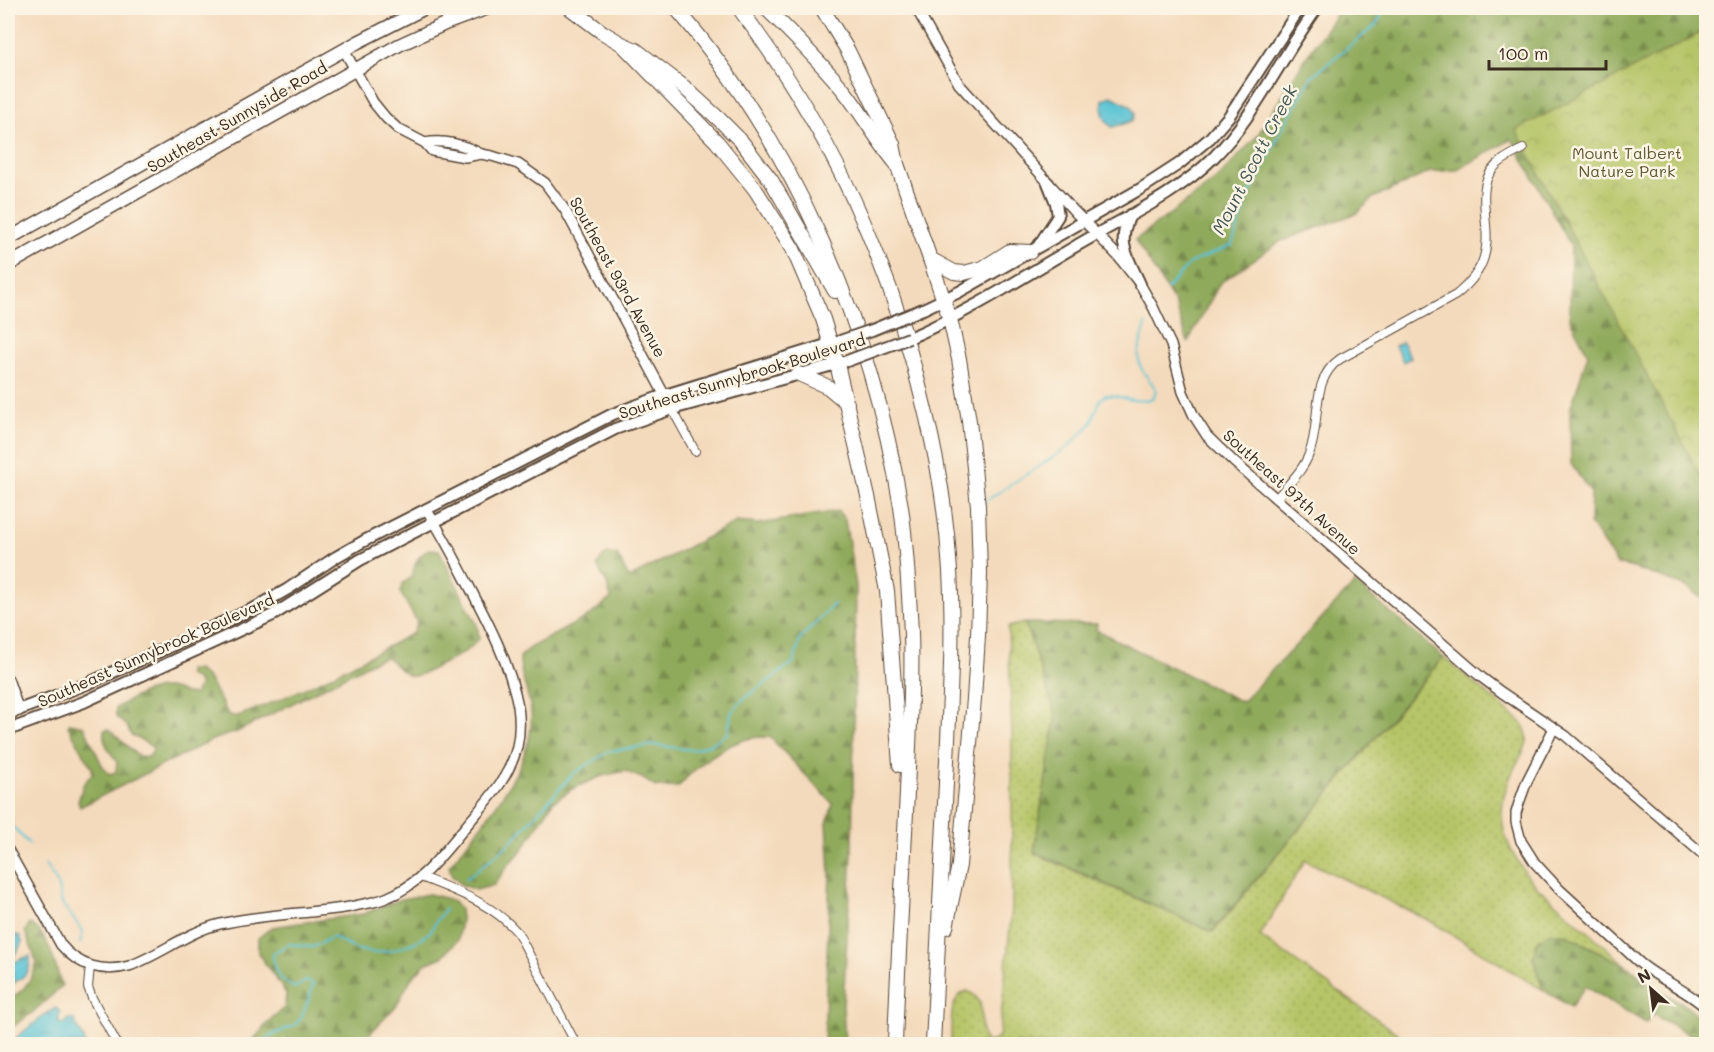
<svg xmlns="http://www.w3.org/2000/svg" width="1714" height="1052" viewBox="0 0 1714 1052" font-family="Mali,sans-serif">
<style>
.grass{fill:url(#grass-dots);stroke:#787842;stroke-width:1.5}
.forest{fill:url(#forest-firs);stroke:#666a3d;stroke-width:1.5}
.park{fill:url(#park-crowns);stroke:#787842;stroke-width:1.5}
.water{fill:url(#water-ripples);stroke:#4a7679;stroke-width:1.5}
.lines{fill:none;stroke-linecap:round;stroke-linejoin:round}
.stream{stroke:#59c3d4;stroke-width:2}
.minor-casing{stroke:#574436;stroke-width:10}
.tertiary-casing{stroke:#574436;stroke-width:12}
.secondary-casing{stroke:#574436;stroke-width:14}
.primary-casing{stroke:#574436;stroke-width:15}
.motorway-casing{stroke:#574436;stroke-width:16}
.minor{stroke:#fff;stroke-width:8}
.tertiary{stroke:#fff;stroke-width:9}
.secondary{stroke:#fff;stroke-width:10}
.primary{stroke:#fff;stroke-width:12}
.motorway{stroke:#fff;stroke-width:14}
.secondary-bridge-casing{stroke:#574436;stroke-width:14;stroke-linecap:butt}
.secondary-bridge{stroke:#fff;stroke-width:10}
.labels{text-anchor:middle;stroke-width:5;stroke-linejoin:round;paint-order:stroke}
.street-label{font-size:16px;fill:#3b2a1e;stroke:#fcf5e5}
.park-label{font-size:16px;fill:#605834;stroke:#fcf5e5}
.water-label{font-size:18px;font-style:italic;fill:#445855;stroke:#fcf5e5}
</style>
<defs>
<pattern id="grass-dots" width="8" height="8" patternUnits="userSpaceOnUse" patternTransform="scale(1.5)"><rect width="8" height="8" fill="#b6c567"/><path d="M2 2h.1M6 6h.1" fill="none" stroke="#9da959" stroke-width="1.8" stroke-linecap="round"/></pattern>
<pattern id="forest-firs" width="22" height="20" patternUnits="userSpaceOnUse" patternTransform="scale(1.5)"><rect width="22" height="20" fill="#90aa5c"/><path d="M5 1l3.5 6h-7zM16 11l3.5 6h-7z" fill="#778b4b"/></pattern>
<pattern id="park-crowns" width="20" height="18" patternUnits="userSpaceOnUse" patternTransform="scale(1.5)"><rect width="20" height="18" fill="#b6c567"/><path d="M2 6a3 3 0 1 1 6 0M12 15a3 3 0 1 1 6 0" fill="none" stroke="#9da959"/></pattern>
<pattern id="water-ripples" width="26" height="14" patternUnits="userSpaceOnUse" patternTransform="scale(1.5)"><rect width="26" height="14" fill="#59c3d4"/><path d="M2 4q2-2 4 0t4 0M15 11q2-2 4 0t4 0" fill="none" stroke="#4b9fab"/></pattern>
</defs>
<rect width="100%" height="100%" fill="#fcf5e5"/>
<filter id="ink" filterUnits="userSpaceOnUse"><feTurbulence type="fractalNoise" baseFrequency=".0167" numOctaves="2"/><feDisplacementMap in="SourceGraphic" scale="12" xChannelSelector="R" yChannelSelector="G"/><feConvolveMatrix kernelMatrix="1 2 1 2 8 2 1 2 1" color-interpolation-filters="sRGB"/></filter>
<filter id="wash" filterUnits="userSpaceOnUse"><feTurbulence type="fractalNoise" baseFrequency=".008" numOctaves="4" result="noise"/><feDisplacementMap in="SourceGraphic" scale="24" xChannelSelector="R" yChannelSelector="G"/><feGaussianBlur stdDeviation="1.35" result="paint"/><feColorMatrix in="noise" values="0 0 0 0 0 0 0 0 0 0 0 0 0 0 0 0 0 1.4 0 .05"/><feComposite in="paint" operator="in"/></filter>
<g filter="url(#wash)">
<rect width="100%" height="100%" fill="#f4dabc"/>
<path class="grass" d="M1025 623 1056 715 1034 853 1213 932 1443 657 1521 722C1535 742 1522 751 1514 769 1507 783 1502 798 1502 814 1502 840 1517 862 1532 882L1628 967 1567 935 1533 957 1543 990 1430 921 1305 860 1260 936 1412 1044H951C952 1027 947 998 967 991 992 1002 974 1025 986 1042L993 1041 999 1037 1012 908V732L1008 627Z"/>
<g class="forest">
<polygon points="1341,8 1706,8 1706,602 1687,587 1634,568 1617,564 1590,524 1591,493 1571,464 1570,410 1588,354 1570,319 1571,246 1512,139 1457,170 1430,172 1373,198 1357,213 1281,241 1220,283 1188,342 1174,301 1135,240 1217,179 1257,136 1309,53"/>
<path d="M838 511 845 520 856 586 852 854 843 1005 845 1044H824L830 873 827 823 833 804 770 737C764 737 757 737 751 738 723 744 696 766 678 787H656L642 778 625 771 602 776 574 788 553 802 521 852 508 865 494 885 476 890 462 885 452 876 449 866C481 825 536 766 531 711 529 692 519 676 520 657L529 648 589 616 611 598 607 584 597 566C603 556 605 552 617 555L629 578 736 522 759 524Z"/>
<path d="M429 549 439 550 477 625 479 639C475 642 472 646 469 649 460 655 422 676 413 676 404 676 395 663 387 657L374 661 237 732 214 739 80 807 78 802 83 785 92 774V768L68 726 70 723 84 726 102 765 109 774 116 772 117 762C110 752 102 742 104 730L109 729 138 756 149 757 154 748 143 741 131 735 127 726 116 717V708C132 698 154 684 173 689 183 691 184 696 195 694L200 684 194 678 188 675V670H198L209 680 228 714 235 717C297 695 355 664 413 633L417 622 400 592 403 583C417 575 411 571 417 560 419 556 425 552 429 549Z"/>
<polygon points="1355,583 1443,657 1212,932 1034,852 1056,715 1025,623 1097,624 1096,630 1242,702"/>
<polygon points="429,894 452,900 460,909 461,919 458,940 442,957 425,964 411,979 396,1006 360,1044 250,1044 271,1019 285,1007 286,993 258,953 258,938 272,927 363,914 402,899"/>
<path d="M30 924C48 931 56 968 62 986L32 1013 8 1030V999C24 993 32 979 37 963L25 931Z"/>
<polygon points="1551,932 1567,935 1628,967 1657,989 1682,1003 1696,1014 1706,1026 1706,1043 1652,1014 1646,1023 1585,986 1571,1007 1543,990 1533,957 1537,942"/>
</g>
<polygon class="park" points="1706,30 1706,486 1516,130"/>
<g class="water">
<path d="M1111 96 1131 106 1135 113 1133 120 1124 124 1112 127C1103 120 1101 111 1103 100Z"/>
<polygon points="1402,342 1411,358 1403,362 1395,346"/>
<path d="M15 935 20 936 22 942 17 952 8 961 9 964C17 963 22 957 30 956 31 976 23 977 8 986V939Z"/>
<polygon points="56,1008 60,1012 58,1023 63,1024 68,1019 74,1020 86,1044 8,1044 46,1014"/>
</g>
<g class="lines">
<g class="stream">
<polyline points="1167,289 1190,263 1232,245 1250,193 1284,126 1312,76 1376,25 1385,8"/>
<path d="M984 502 1067 448 1091 424 1100 400 1105 395C1124 395 1134 405 1153 398L1156 391C1153 383 1147 378 1143 371 1133 357 1143 339 1146 324"/>
<polyline points="8,817 12,826 30,845"/>
<polyline points="45,865 57,883 62,904 83,931 80,943"/>
<polyline points="466,879 508,845 573,774 610,751 654,745 692,750 711,744 728,733 731,713 742,700 794,662 800,639 834,604"/>
<path d="M261 1044 272 1035 295 1025 301 1018 309 999 313 984 306 981 295 988C277 978 274 974 273 953L289 944 313 947 333 937 355 949 373 953 394 950 415 942 430 932 437 920 445 909"/>
</g>
</g>
</g>
<g filter="url(#ink)">
<g class="lines">
<defs>
<g id="minor">
<polyline points="672,409 695,451"/>
<path d="M1276 499C1287 485 1303 471 1309 454 1322 423 1309 380 1340 359L1456 295C1468 285 1480 272 1484 257 1487 247 1487 235 1486 225 1482 183 1481 168 1523 149"/>
<path d="M421 877C456 891 492 903 518 933L576 1044"/>
<polyline points="90,966 88,987 92,998 117,1044"/>
</g>
<g id="tertiary">
<polyline points="916,8 959,84 1074,211 1117,255 1140,284 1153,307 1171,345 1183,392 1194,416 1207,436 1234,462 1481,677 1501,692 1566,736 1706,857"/>
<polyline points="344,50 373,102 386,118 398,129 425,143 432,151 465,157 481,154 492,156 518,164 545,183 565,210 672,409"/>
<path d="M425 143C444 139 465 145 481 154"/>
<polyline points="8,679 19,711"/>
<path d="M1554 728 1527 781 1519 803 1516 813V822L1521 841 1535 863 1559 889 1641 964C1662 981 1687 990 1706 1008"/>
<path d="M8 850 61 945C78 966 103 973 129 966 160 955 187 932 220 924 262 914 307 914 350 907 362 904 374 903 386 898 420 885 443 854 466 826 486 802 509 779 517 747 520 733 520 720 518 706 510 664 488 622 468 584 455 559 442 533 426 509"/>
</g>
<g id="secondary">
<path d="M1130 215C1116 244 1128 257 1140 284"/>
<polyline points="1039,245 1058,216 1056,203 1048,183"/>
<polyline points="923,309 959,292 1142,188 1179,164 1210,138 1229,116 1300,8"/>
<path d="M909 338C968 313 1021 278 1076 246 1123 218 1175 196 1214 157 1243 128 1263 92 1285 57 1295 40 1306 24 1317 8"/>
<polyline points="8,714 89,683 255,608 288,589 336,557 364,541 613,414 665,395 836,342"/>
<polyline points="8,730 84,702 273,615 360,560 615,429 672,409 844,362"/>
</g>
<g id="primary">
<polyline points="8,239 358,42 425,8"/>
<polyline points="8,265 399,45 447,23 488,8"/>
</g>
<g id="motorway">
<polyline points="570,8 602,32 622,44 636,50 684,87 720,120 741,141 771,180 835,291"/>
<path d="M676 8C796 148 871 325 901 507 907 549 909 591 911 633 913 686 909 739 907 792 903 876 898 960 895 1044"/>
<path d="M739 8C830 129 891 262 925 410 938 462 947 517 950 571 954 642 949 713 946 783 942 870 938 957 933 1044"/>
<path d="M766 8C793 35 821 62 845 92 863 115 877 140 896 163"/>
<polyline points="822,8 848,51 893,144 897,164 930,259 950,319 959,359 969,421 978,506 980,573 978,636 974,699 959,865 946,927"/>
<polyline points="622,44 717,142 755,189 793,249 823,319 837,364 868,496 887,591 900,765"/>
<polyline points="930,259 954,272 964,273 983,268 1010,251 1030,252"/>
<polyline points="799,374 828,387 847,403"/>
</g>
</defs>
<use href="#minor" class="minor-casing"/>
<use href="#tertiary" class="tertiary-casing"/>
<use href="#secondary" class="secondary-casing"/>
<use href="#primary" class="primary-casing"/>
<use href="#motorway" class="motorway-casing"/>
<use href="#minor" class="minor"/>
<use href="#tertiary" class="tertiary"/>
<use href="#secondary" class="secondary"/>
<use href="#primary" class="primary"/>
<use href="#motorway" class="motorway"/>
<defs>
<g id="secondary-bridge">
<polyline points="840,341 872,330 923,309"/>
<polyline points="847,361 909,338"/>
</g>
</defs>
<use href="#secondary-bridge" class="secondary-bridge-casing"/>
<use href="#secondary-bridge" class="secondary-bridge"/>
</g>
</g>
<g class="labels">
<g class="street-label">
<text transform="translate(237 117) rotate(-30)" y="6">Southeast Sunnyside Road</text>
<text transform="translate(618 277) rotate(61)" y="6">Southeast 93rd Avenue</text>
<text transform="translate(742 376) rotate(-17)" y="6">Southeast Sunnybrook Boulevard</text>
<text transform="translate(1292 492) rotate(42)" y="6">Southeast 97th Avenue</text>
<text transform="translate(156 650) rotate(-24)" y="6">Southeast Sunnybrook Boulevard</text>
</g>
<g class="park-label">
<text x="1627" y="159">Mount Talbert<tspan x="1627" dy="18">Nature Park</tspan></text>
</g>
<g class="water-label">
<text transform="translate(1255 160) rotate(-63)" y="6">Mount Scott Creek</text>
</g>
</g>
<rect width="1714" height="1052" fill="none" stroke="#fcf5e5" stroke-width="30"/>
<g transform="translate(1651 989) rotate(332)" stroke="#fcf5e5" stroke-width="4.5" paint-order="stroke">
<path d="M0-4.5L10 22L0 15L-10 22Z" fill="#3b2a1e"/>
<text y="-9" font-size="16" font-weight="bold" text-anchor="middle" fill="#3b2a1e">N</text>
</g>
<path d="M1489 60v9h117v-9" fill="none" stroke="#3b2a1e" stroke-width="3"/>
<text x="1498" y="60" font-size="18" fill="#3b2a1e" stroke="#fcf5e5" stroke-width="4.5" paint-order="stroke">100 m</text>
</svg>
